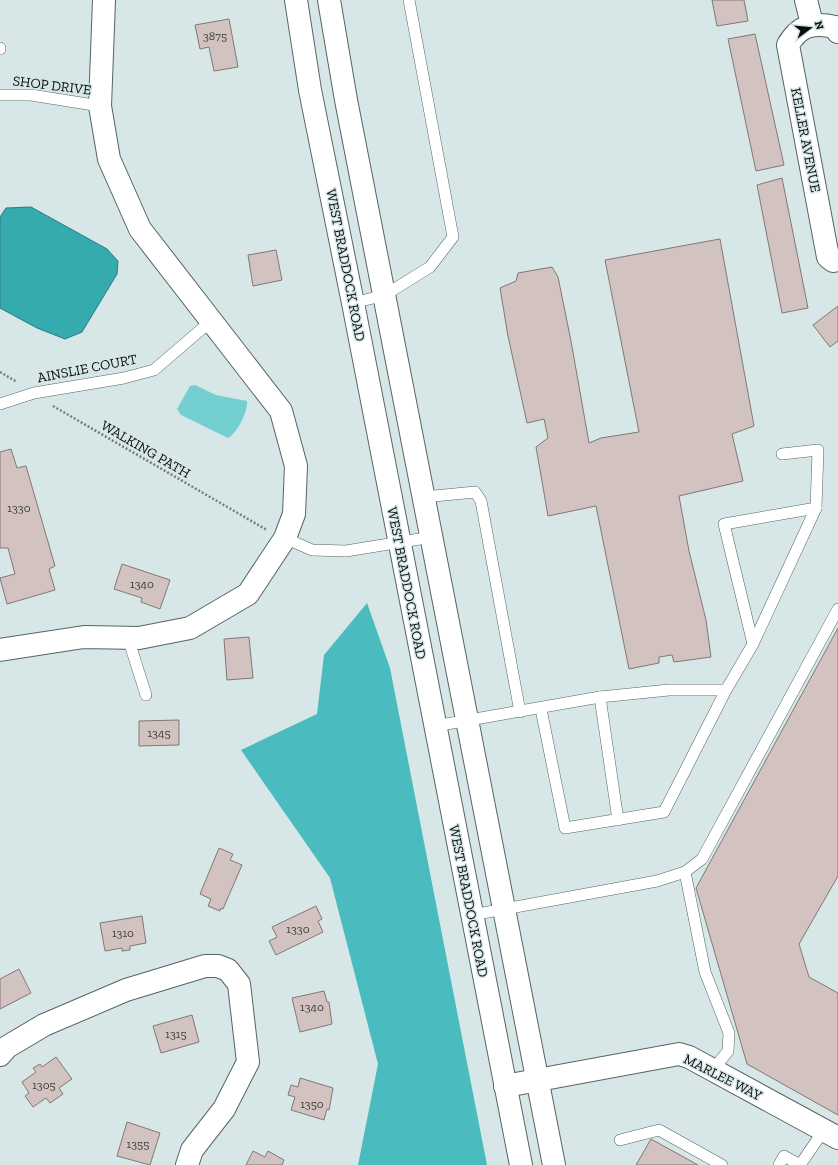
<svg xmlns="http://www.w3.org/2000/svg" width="838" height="1165" viewBox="0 0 838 1165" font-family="'Zilla Slab',serif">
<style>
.green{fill:#74cfd1}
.forest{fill:#4abcbf}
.water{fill:#35abaf;stroke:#287c7f}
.building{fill:#d2c3c1;stroke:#847776}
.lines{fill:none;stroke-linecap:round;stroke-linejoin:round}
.lane-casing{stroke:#576464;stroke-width:12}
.street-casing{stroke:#576464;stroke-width:24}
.secondary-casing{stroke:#576464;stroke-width:24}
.path{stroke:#747e7e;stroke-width:2.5;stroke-dasharray:2 2;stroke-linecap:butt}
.lane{stroke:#fff;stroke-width:11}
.street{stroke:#fff;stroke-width:22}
.secondary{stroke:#fff;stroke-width:22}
.labels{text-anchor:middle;stroke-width:3;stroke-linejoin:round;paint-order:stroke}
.number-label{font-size:12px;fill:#3b3c3c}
.street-label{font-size:14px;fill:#090f0f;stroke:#d7e6e6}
</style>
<rect width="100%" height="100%" fill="#d7e6e6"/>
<path class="green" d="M195 385 216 395 247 401C248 412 237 433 228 438L181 415 177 409 190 386Z"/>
<polygon class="forest" points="367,603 390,668 487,1165 358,1165 378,1064 330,878 241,750 317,714 324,655"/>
<polygon class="water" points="31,207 107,249 118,261 117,274 82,332 65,339 37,328 0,308 0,217 6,208"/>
<g class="building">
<polygon points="712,0 744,0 748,21 717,26"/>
<polygon points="229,19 238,67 214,71 209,47 200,49 195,25"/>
<polygon points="755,34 784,165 756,171 728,39"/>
<polygon points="782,178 808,308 782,313 757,185"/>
<polygon points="720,239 754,426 732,434 743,481 679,496 689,551 706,620 711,657 674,662 672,655 659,657 659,663 629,669 596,506 548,516 536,447 548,438 544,419 527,423 508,336 500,288 516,281 518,273 552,267 558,277 571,341 589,443 601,438 639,432 605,260"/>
<polygon points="276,250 282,280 253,286 248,255"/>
<polygon points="838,306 838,341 830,347 813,325"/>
<polygon points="11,449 17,468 26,466 55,566 49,569 55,590 7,604 0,578 15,574 8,548 0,548 0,452"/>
<polygon points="122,564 170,580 160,609 141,602 142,598 114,589"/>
<polygon points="838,628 838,876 799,944 809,977 838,993 838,1115 747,1064 696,888"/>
<polygon points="249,637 253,678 227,680 224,639"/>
<polygon points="179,720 179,745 139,746 139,721"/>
<polygon points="219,848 233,854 230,860 242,865 223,909 221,908 220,911 208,906 211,899 200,894"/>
<polygon points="316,906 322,919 318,921 323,932 276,955 269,941 277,937 272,927"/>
<polygon points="142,916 146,943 130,946 130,950 122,951 122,948 105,951 100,923"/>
<polygon points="19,969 31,993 0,1009 0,979"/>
<polygon points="324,991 327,1002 329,1002 332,1024 300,1032 292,998"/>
<polygon points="192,1015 199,1042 161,1053 153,1026"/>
<polygon points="56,1057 72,1079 59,1088 63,1094 50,1103 46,1098 33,1107 25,1096 29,1093 22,1082 36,1072 33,1068 40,1064 42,1067"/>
<polygon points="300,1078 333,1088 329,1110 327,1109 324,1120 291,1110 295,1097 288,1095 291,1085 298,1087"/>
<polygon points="127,1122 160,1133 150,1165 117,1156"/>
<polygon points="651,1139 698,1165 636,1165"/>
<polygon points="253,1151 265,1157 268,1151 284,1160 282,1165 246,1165"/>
</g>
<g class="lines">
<defs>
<g id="lane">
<polyline points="0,48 0,49"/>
<polyline points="0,95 31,95 100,106"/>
<polyline points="353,303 385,295 430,267 453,237 409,0"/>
<polyline points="0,404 34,393 124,378 154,370 211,321"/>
<polyline points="424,497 475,492 481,501 520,712"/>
<polyline points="285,538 312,550 346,551 432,537"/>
<polyline points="128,638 146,695"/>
<polyline points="753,644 816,508"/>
<polyline points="600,697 618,820"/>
<polyline points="541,709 565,828 664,812 726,690"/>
<polyline points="435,726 600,697 669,690 726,690 753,644 724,524 816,508 818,450 782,454"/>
<polyline points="685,872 702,859 838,609"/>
<polyline points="472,915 657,881 685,872 705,972 729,1033 728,1051 713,1070"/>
<polyline points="620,1140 659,1130 722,1165"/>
<polyline points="779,1165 784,1156 800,1165 824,1130"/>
</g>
<g id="street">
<polyline points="806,0 812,24"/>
<path d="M838 32 835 27C814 22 799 25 788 45L828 257 833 261 838 260"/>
<polyline points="0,650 84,637 139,638 190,628 248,594 285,538 294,514 296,466 281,411 140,229 109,159 100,106 104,0"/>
<polyline points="0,1055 7,1047 44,1025 126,990 205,966 218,966 228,970 239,984 248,1062 224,1109 192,1150 187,1165"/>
<polyline points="505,1086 679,1054 689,1057 838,1138"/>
</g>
<g id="secondary">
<polyline points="296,0 310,90 353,303 521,1165"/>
<polyline points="329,0 346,100 554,1165"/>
</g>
</defs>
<use href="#lane" class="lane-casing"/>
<use href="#street" class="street-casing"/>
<use href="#secondary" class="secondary-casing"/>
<g class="path">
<polyline points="0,372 17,382"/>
<polyline points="53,406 267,530"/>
</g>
<use href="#lane" class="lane"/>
<use href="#street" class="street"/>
<use href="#secondary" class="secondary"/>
</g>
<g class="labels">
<g class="number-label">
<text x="215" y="40">3875</text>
<text x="19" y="512">1330</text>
<text x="142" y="588">1340</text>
<text x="159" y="737">1345</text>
<text x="298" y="933">1330</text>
<text x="123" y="937">1310</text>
<text x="312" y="1011">1340</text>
<text x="176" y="1038">1315</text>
<text x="44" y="1089">1305</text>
<text x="312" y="1108">1350</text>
<text x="138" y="1148">1355</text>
</g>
<g class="street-label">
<text transform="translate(52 85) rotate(7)" y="5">SHOP DRIVE</text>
<text transform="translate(806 140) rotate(79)" y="5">KELLER AVENUE</text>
<text transform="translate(346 265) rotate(79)" y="5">WEST BRADDOCK ROAD</text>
<text transform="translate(87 368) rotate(-11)" y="5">AINSLIE COURT</text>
<text transform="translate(146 449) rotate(30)" y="5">WALKING PATH</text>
<text transform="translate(407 583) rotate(79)" y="5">WEST BRADDOCK ROAD</text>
<text transform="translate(469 901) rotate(79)" y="5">WEST BRADDOCK ROAD</text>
<text transform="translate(723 1077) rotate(27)" y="5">MARLEE WAY</text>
</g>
</g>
<g transform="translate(810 28) rotate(74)" stroke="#d7e6e6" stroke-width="3" paint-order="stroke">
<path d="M0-3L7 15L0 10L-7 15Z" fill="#090f0f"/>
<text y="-6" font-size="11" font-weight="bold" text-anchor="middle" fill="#090f0f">N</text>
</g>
</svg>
